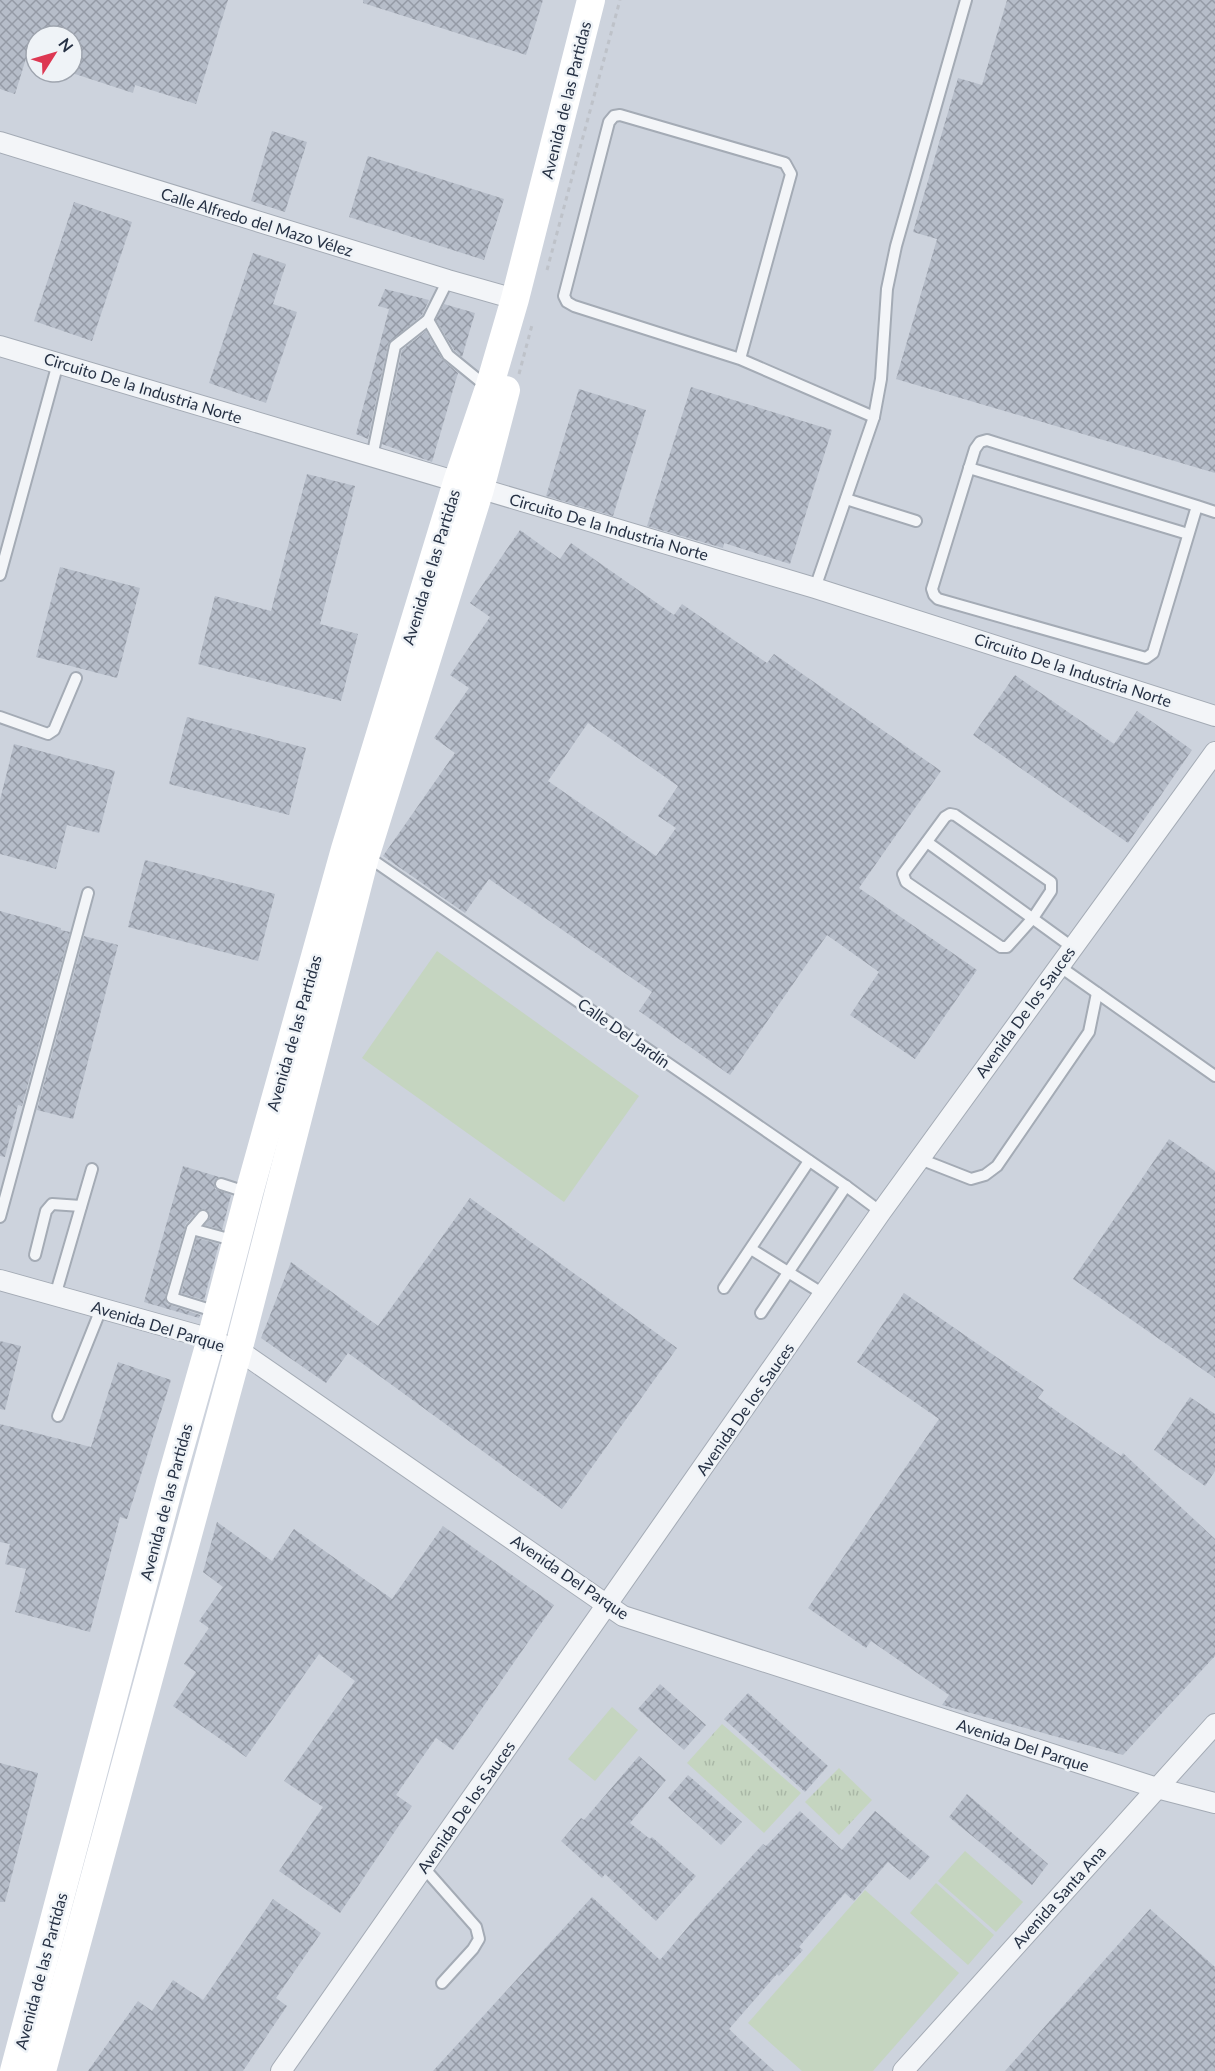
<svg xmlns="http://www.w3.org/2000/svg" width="1215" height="2071" viewBox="0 0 1215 2071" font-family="Lato,sans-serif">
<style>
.built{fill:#cdd3dd;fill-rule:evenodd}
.park{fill:url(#park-tufts)}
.pitch{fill:#c5d5c0}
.building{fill:url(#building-cross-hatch);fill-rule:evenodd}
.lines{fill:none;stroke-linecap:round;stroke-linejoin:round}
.service-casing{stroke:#a4abb5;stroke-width:14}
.minor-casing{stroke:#a4abb5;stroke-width:22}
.path{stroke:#bec2c9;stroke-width:3;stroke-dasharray:4.5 4.5;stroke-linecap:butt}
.service{stroke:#f3f5f8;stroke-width:10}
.minor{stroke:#f3f5f8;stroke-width:20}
.secondary{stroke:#fff;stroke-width:28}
.labels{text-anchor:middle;stroke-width:5;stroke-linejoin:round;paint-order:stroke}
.street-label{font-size:16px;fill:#263144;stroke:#eff3f7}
</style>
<defs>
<pattern id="park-tufts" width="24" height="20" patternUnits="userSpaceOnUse" patternTransform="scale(1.5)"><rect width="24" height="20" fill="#c5d5c0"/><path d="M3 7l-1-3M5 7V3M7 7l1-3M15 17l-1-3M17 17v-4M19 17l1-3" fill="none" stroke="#a9b7a6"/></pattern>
<pattern id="building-cross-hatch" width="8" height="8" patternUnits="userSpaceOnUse" patternTransform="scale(1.5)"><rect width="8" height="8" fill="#b6bdc9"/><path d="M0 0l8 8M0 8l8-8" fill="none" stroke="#949aa5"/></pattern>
</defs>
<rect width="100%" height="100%" fill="#dfe4ea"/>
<path class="built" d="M0 0H1215V2071H0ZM36 36H72V72H36Z"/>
<g class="park">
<polygon points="722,1724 801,1793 764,1833 687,1763"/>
<polygon points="839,1768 872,1800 839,1835 805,1802"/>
</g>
<g class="pitch">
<polygon points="437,951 639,1096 564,1202 362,1058"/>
<polygon points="612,1707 638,1730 595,1781 568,1759"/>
<polygon points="965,1851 1023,1902 996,1932 938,1881"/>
<polygon points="936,1883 994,1935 968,1965 910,1913"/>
<polygon points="865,1890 959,1973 873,2071 802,2071 748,2023"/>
</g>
<g class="building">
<polygon points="0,0 228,0 196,104 135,85 133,93 72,73 72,36 33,36 15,94 0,89"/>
<polygon points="363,0 543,0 526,55 363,3"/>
<polygon points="1007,0 1215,0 1215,473 896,379 937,239 913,232 958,78 982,85"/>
<polygon points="272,131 307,142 285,212 251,201"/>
<polygon points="368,156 504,199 484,260 349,217"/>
<polygon points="74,202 132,222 92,341 34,321"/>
<polygon points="253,253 286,264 273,304 297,312 266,403 209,383"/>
<polygon points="385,289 429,300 422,315 388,344 368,439 356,434 389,309 378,306"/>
<polygon points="444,304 475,313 462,357 454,350 436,320"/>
<polygon points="426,331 442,359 458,373 432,462 382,444 402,350"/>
<polygon points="691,387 832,430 790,564 724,543 723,548 647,526"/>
<polygon points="579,389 646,410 613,516 546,496"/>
<polygon points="307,474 355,486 320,624 358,634 341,701 198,664 215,596 271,611"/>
<path d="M520 530 560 559 571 543 674 615 682 604 767 663 774 654 941 771 859 888 977 970 915 1059 850 1015 879 972 827 935 730 1075 639 1011 652 992 489 879 465 913 383 856 455 753 434 738 469 688 450 675 490 617 470 603ZM588 723 678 786 658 816 676 828 656 856 548 781Z"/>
<polygon points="60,567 140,588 117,678 36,657"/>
<polygon points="1015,675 1114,744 1137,711 1192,750 1128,843 973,735"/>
<polygon points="187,717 306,748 289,815 169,784"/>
<polygon points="14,744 115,771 99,833 67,825 56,869 0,854 0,800"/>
<polygon points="145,860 275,894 258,961 128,927"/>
<polygon points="0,911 61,928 61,930 70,932 22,1106 18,1105 5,1157 0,1156"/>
<polygon points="84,936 118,945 73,1119 37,1110"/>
<polygon points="1169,1139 1215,1171 1215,1378 1073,1279"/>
<polygon points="183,1166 219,1177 214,1182 215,1189 231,1195 222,1230 205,1225 210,1218 210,1214 204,1209 198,1211 186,1224 165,1296 167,1304 200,1315 199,1318 144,1302"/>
<polygon points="470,1198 677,1348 562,1509 348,1353 326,1383 261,1338 291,1262 378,1326"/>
<polygon points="197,1238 219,1244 204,1300 181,1293"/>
<polygon points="904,1293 1044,1390 1038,1398 1121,1456 1123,1453 1215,1539 1215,1656 1123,1755 942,1705 949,1695 871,1641 866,1648 808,1608 939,1419 857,1362"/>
<polygon points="0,1341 21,1346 5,1410 0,1409"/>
<polygon points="118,1362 171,1380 127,1519 120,1517 90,1632 15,1612 26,1569 5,1564 10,1544 0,1542 0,1424 91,1447"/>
<polygon points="1190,1397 1215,1414 1215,1471 1205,1486 1154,1450"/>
<polygon points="217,1522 272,1561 294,1529 392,1599 443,1526 554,1605 453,1750 436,1738 396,1795 412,1806 340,1913 279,1871 323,1807 284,1781 355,1681 319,1654 246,1757 173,1706 196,1672 184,1664 209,1628 199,1621 223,1587 203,1572"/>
<polygon points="660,1684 706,1725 684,1750 638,1709"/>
<polygon points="748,1693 828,1766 805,1792 724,1719"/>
<polygon points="639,1756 666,1780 630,1823 650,1839 652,1837 696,1876 656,1921 605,1874 602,1878 561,1841 581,1818 584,1820"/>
<polygon points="0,1763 38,1773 5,1902 0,1902"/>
<polygon points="688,1775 742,1822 721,1845 668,1798"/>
<polygon points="967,1794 1048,1864 1032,1885 949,1817"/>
<polygon points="800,1811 842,1850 875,1811 930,1857 910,1880 888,1862 854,1901 845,1893 799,1947 803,1950 779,1976 777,1974 729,2029 774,2071 433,2071 592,1897 660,1960 704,1908 763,1844 766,1846"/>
<polygon points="273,1899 321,1933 276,1998 287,2006 243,2071 88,2071 138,2001 152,2011 173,1980 203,2000"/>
<polygon points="1150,1909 1215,1967 1215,2071 1005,2071"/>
</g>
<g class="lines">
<defs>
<g id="service">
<polyline points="428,320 448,355 486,386"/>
<polyline points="740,359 791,174 785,163 620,115 614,116 609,122 564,296 567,302 574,306 740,359 874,417"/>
<polyline points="372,457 395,346 428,320 448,280"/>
<polyline points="969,468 1188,534"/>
<polyline points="846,499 916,521"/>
<polyline points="1197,506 987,440 980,442 975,449 932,589 934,595 938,599 1146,658 1153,653 1197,506 1215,512"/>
<polyline points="0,575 58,363"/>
<polyline points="815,588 874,417 881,379 887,289 896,246 966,0"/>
<polyline points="0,717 48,734 54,730 76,678"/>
<polygon points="950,814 955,815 1051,882 1051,891 1033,918 1007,947 1001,947 906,882 903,874 945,817"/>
<polyline points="927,842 1072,947"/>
<polyline points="365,858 377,863 846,1186 881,1212"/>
<polyline points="1059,966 1215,1076"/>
<polyline points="920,1159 971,1179 985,1175 997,1166 1089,1032 1097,993"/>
<polyline points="221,1184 249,1193"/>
<polyline points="203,1216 192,1229 236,1241"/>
<polyline points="0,1217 88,893"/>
<polyline points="192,1229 172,1298 217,1312"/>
<polyline points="751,1249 825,1295"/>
<polyline points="35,1255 46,1211 52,1204 81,1206"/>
<polyline points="724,1288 809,1161"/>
<polyline points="55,1296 92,1169"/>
<polyline points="761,1313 846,1186"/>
<polyline points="58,1416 101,1309"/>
<polyline points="424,1868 476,1927 479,1939 473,1949 442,1983"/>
</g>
<g id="minor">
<polyline points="0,142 448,280 515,299"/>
<polyline points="0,346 815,588 1215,716"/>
<polyline points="0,1280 211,1339 247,1356 623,1616 1157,1788 1215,1803"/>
<polyline points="281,2071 881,1212 1215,752"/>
<polyline points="903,2071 1215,1724"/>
</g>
</defs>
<use href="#service" class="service-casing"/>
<use href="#minor" class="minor-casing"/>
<g class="path">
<polyline points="547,270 620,0"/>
<polyline points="519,374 532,325"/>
</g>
<use href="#service" class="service"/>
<use href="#minor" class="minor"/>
<g class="secondary">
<polyline points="14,2071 170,1483 211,1339 249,1193 345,849 457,482 489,388 515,299 591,0"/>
<polyline points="42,2071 238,1351 365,857 480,489 506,390"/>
</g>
</g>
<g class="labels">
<g class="street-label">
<text transform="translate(566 100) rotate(-76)" y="6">Avenida de las Partidas</text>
<text transform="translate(257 222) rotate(17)" y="6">Calle Alfredo del Mazo Vélez</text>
<text transform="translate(143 388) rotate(17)" y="6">Circuito De la Industria Norte</text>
<text transform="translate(609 527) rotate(16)" y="6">Circuito De la Industria Norte</text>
<text transform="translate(431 567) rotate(-73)" y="6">Avenida de las Partidas</text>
<text transform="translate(1073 670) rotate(18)" y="6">Circuito De la Industria Norte</text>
<text transform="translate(1025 1012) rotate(-54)" y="6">Avenida De los Sauces</text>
<text transform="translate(294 1033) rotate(-74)" y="6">Avenida de las Partidas</text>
<text transform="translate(624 1033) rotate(35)" y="6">Calle Del Jardín</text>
<text transform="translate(158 1326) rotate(17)" y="6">Avenida Del Parque</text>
<text transform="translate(745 1409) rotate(-55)" y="6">Avenida De los Sauces</text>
<text transform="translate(166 1502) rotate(-75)" y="6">Avenida de las Partidas</text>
<text transform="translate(570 1577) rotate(34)" y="6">Avenida Del Parque</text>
<text transform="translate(1023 1745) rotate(18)" y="6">Avenida Del Parque</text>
<text transform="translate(466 1807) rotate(-55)" y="6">Avenida De los Sauces</text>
<text transform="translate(1059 1897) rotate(-48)" y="6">Avenida Santa Ana</text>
<text transform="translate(41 1971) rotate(-75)" y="6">Avenida de las Partidas</text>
</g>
</g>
<g transform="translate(54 54) rotate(53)"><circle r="28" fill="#eff3f7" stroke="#9fa5af" stroke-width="1.5"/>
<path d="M0-4.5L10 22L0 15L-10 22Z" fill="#dd3752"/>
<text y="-9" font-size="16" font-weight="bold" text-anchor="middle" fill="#263144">N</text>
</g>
</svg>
